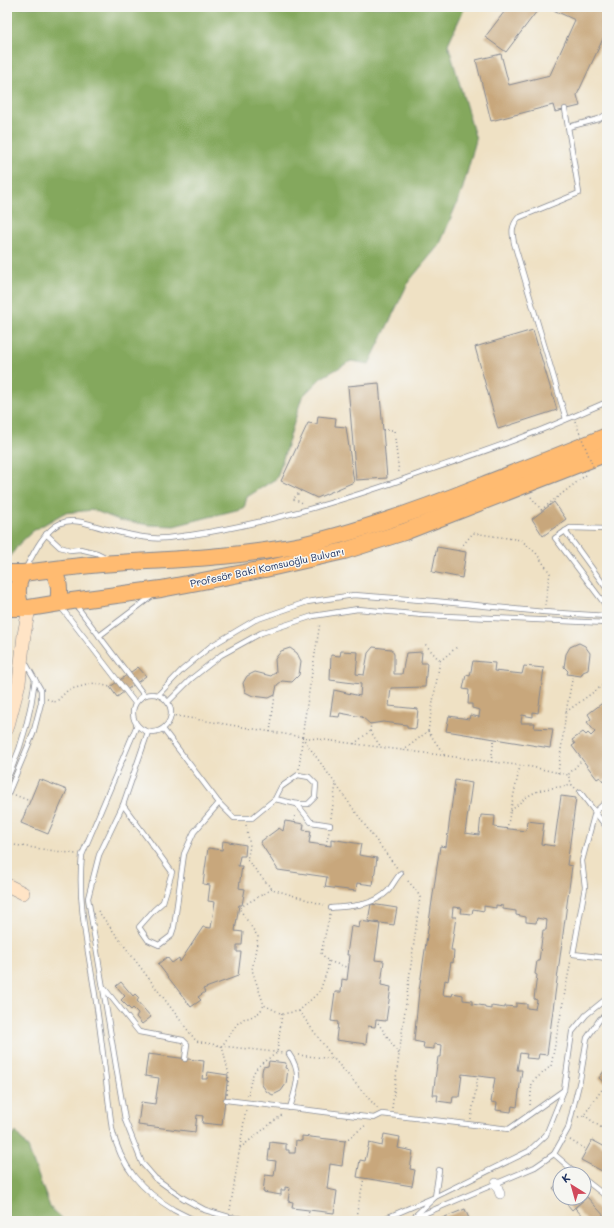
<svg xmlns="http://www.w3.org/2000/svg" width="614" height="1228" viewBox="0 0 614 1228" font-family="Mali,sans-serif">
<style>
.forest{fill:#84a85d;stroke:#506c5e}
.building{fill:#c8a77b;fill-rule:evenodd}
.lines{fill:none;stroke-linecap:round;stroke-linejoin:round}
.lane-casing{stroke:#858891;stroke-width:6}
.street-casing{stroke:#858891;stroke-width:10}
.secondary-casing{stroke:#858891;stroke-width:14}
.highway-casing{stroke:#858891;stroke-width:18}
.path{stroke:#858891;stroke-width:1.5;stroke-dasharray:1 3;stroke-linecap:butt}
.lane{stroke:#fff;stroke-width:4.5}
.street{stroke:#fff;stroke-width:9}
.secondary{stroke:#ffe4c6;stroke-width:13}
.highway{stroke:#ffbb71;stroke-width:16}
.path-bridge{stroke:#858891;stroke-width:1.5;stroke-dasharray:1 3;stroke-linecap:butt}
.labels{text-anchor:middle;stroke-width:3;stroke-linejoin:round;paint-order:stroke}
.street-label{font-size:10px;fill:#1b2f5e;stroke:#f6f6f2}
</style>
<rect width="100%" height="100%" fill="#f6f6f2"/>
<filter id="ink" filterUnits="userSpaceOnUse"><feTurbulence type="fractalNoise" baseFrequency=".025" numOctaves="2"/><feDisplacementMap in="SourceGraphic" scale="8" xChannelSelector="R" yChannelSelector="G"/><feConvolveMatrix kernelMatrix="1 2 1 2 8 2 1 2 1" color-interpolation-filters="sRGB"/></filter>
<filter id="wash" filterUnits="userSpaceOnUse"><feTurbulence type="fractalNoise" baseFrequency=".012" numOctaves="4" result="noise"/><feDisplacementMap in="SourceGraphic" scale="16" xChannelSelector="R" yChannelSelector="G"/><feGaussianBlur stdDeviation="0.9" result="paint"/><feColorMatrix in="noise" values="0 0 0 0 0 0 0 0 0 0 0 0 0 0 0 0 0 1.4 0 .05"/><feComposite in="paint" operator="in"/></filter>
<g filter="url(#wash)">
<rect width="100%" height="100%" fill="#efe1c4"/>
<g class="forest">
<polygon points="7,7 465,7 448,44 476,140 462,191 440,244 409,281 369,364 351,361 321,378 302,397 277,478 247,497 244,508 174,526 150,525 119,520 93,510 64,513 33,531 19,544 9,558 7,559"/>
<polygon points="16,1132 28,1148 50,1207 65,1221 7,1221 7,1145"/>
</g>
<g id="blocks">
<g class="building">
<polygon points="508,7 540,7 506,52 485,37"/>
<polygon points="547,7 607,7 607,30 577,95 580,106 555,112 553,105 491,121 476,60 501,54 509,85 550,75 575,20"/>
<polygon points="533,330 557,410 498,429 475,347"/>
<polygon points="379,383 387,478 356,480 348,386"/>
<polygon points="318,416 336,418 335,426 346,427 354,482 317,498 281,481 308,423 317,424"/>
<polygon points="554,502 566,519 543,536 532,519"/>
<polygon points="437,547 466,552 462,578 432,572"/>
<polygon points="579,643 585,646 590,653 588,670 583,672 581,676 567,674 568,671 564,667 566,654 570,647"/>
<polygon points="373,647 391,649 394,654 394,674 402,674 406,653 422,652 421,663 427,663 425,687 391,688 389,706 418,709 416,729 407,728 407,725 383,722 370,724 362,717 340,713 339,717 330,716 334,690 360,696 361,684 330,680 331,655 340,656 341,651 358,652 356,674 364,675 368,653"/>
<polygon points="290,648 297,653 301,661 299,675 292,682 282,681 277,685 275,695 269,698 253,696 245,692 243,683 247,676 255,672 271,676 276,672 275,659 281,651"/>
<polygon points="473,661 495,663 494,671 522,674 524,666 544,668 538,713 533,712 533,717 522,715 521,723 535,723 534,728 553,729 550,748 446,731 449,716 469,719 470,715 479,717 480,710 472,708 472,704 468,704 469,690 463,689 466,675 470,676"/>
<polygon points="138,667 146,676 117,697 110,687"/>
<polygon points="605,701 607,704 607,778 603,781 600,777 597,779 572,746 575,744 572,740 583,732 586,735 588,733 591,736 595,732 587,722 591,719 588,714"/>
<polygon points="39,779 67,790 48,834 21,823"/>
<path d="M455 780 472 783 465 833 479 835 481 815 495 816 494 827 526 831 527 821 544 823 541 844 554 846 561 796 576 798 567 865 572 866 547 1055 539 1054 538 1059 526 1058 527 1054 520 1053 517 1070H522L517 1107 512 1106 511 1112 496 1110 497 1103 491 1102 495 1078 462 1074 459 1097H453L452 1103 437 1101 438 1095H433L438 1057H441L442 1045 434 1044V1049L423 1048 424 1043 414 1041 419 991 440 846 446 847ZM496 905 503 906V909L516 911V915L526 917V922L536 923 537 918 547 920 546 930H543L539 961H537L535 974 537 975 534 999 537 1000 535 1009 527 1008V1004L516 1003V1007L505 1006V1008L491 1006V1009L485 1008V1006L472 1004V1001L463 1000V995L453 993 452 996 443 995 445 980 448 981 451 962 453 963 454 950H451L456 917H452L453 907 462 908 461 913 472 914 473 909 484 911V906L496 908Z"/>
<polygon points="285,821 304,824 303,830 311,831 309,843 331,846 331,839 361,844 359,855 377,858 373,885 357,883 356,891 325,887 327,877 278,870 260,842 279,828 283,831"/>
<polygon points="223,841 246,845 245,856 240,856 238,866 242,866 239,888 245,889 242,905 239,905 235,931 243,932 242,945 237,945 237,952 241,952 238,976 203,989 205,992 198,997 201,1000 191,1007 158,964 167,957 172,963 179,958 180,962 203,927 211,928 215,902 208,901 210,885 203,884 208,848 222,850"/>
<polygon points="371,904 397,908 394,925 368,921"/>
<polygon points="360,921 380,924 375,960 384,961 381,985 391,987 386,1021 376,1020 375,1027 368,1026 366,1044 336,1040 338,1022 331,1021 335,992 341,992 342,979 347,980 350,955 347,955 351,926 359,928"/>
<polygon points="121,982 133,996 135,994 139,998 137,1001 151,1017 142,1024 136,1017 138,1013 133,1008 131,1010 121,1000 125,996 116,986"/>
<polygon points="148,1054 204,1061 202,1079 207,1079 208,1072 228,1075 222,1125 202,1123 203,1116 197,1115 195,1132 138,1125 141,1102 155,1104 159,1078 145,1076"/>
<polygon points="269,1061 286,1063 285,1068 288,1069 286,1084 281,1091 273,1095 267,1092 262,1085 262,1072 263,1067 268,1066"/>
<polygon points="607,1067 607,1085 599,1078"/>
<polygon points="384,1134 400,1137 398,1148 413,1151 410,1169 415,1170 412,1186 357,1177 360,1160 365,1161 369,1143 382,1146"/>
<polygon points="302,1136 345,1141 342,1166 330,1164 327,1189 337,1191 334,1213 292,1208 293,1202 288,1201 290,1188 285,1187 285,1190 281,1190 281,1195 263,1192 265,1175 274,1176 276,1161 268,1160 270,1142 286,1144 286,1150 289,1150 289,1153 295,1153 296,1140 302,1141"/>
<polygon points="592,1140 607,1148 607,1161 602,1171 581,1160"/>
<polygon points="560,1182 560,1196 553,1188"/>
<polygon points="587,1197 606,1218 604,1221 587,1221 575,1208"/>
<polygon points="562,1198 585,1198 572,1210"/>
<polygon points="465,1209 470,1221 435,1221"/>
</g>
</g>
</g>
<g filter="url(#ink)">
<use href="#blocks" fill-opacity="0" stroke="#858891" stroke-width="1"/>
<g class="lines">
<defs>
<g id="lane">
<path d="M565 109 579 193 518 218C511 227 512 232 514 243L566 419"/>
<polyline points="568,127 599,119 607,114"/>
<polyline points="607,529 570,528 555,538 607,607"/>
<polyline points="565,531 607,589"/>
<polyline points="46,534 60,547 70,550 80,549 97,553 107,558"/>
<path d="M25 570C33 554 44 530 61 523 76 517 93 526 107 529 121 533 136 537 151 538 164 540 179 536 191 535 270 523 346 500 421 473 456 461 492 449 528 435 555 425 581 413 607 402"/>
<polyline points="75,604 144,695"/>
<polyline points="60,606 135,703"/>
<polyline points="99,636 152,596"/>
<circle cx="152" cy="713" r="19"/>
<polyline points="158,695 182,670 211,646 255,620 307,602 354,595 434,601 544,612 607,616"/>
<polyline points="168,702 191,679 221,655 261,633 313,616 358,609 423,615 607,623"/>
<path d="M137 725 82 855C77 902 88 949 95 995 102 1039 106 1084 112 1129 121 1167 141 1190 174 1210 182 1214 189 1218 197 1221"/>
<polyline points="163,729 219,803 234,818 252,818 275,799 297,804 308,804 315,797 316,784 309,777 298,775 281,787 275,799"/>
<polyline points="148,732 123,805 99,855 88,898 125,1120 142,1163 155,1178 183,1198 205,1210 229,1217 257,1221"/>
<path d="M7 779C22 747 31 713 35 679"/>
<polyline points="580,792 607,828"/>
<polyline points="7,796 33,734 41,703 41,690 25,662"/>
<polyline points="607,801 595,812 582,861 585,887 573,954 607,958"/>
<polyline points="297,804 311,822 330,825"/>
<polyline points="123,805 172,872 163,902 154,910 139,927 148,940 159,945 171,936 174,927 184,854 194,832 219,803"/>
<path d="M331 908C352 906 373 906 388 891 393 885 396 878 401 873"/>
<polyline points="104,988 139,1032 183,1040 187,1044 185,1059"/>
<path d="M289 1054C303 1074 296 1087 290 1108"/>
<polyline points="226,1100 374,1118 382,1114 509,1129 564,1090"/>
<polyline points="554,1154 577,1174"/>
<polyline points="584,1179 607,1197"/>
<polyline points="415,1216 435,1197 439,1170"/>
<polyline points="379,1221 435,1197 529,1151 546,1135 564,1090 572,1032 586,1015 607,998"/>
<polyline points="407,1221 535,1167 554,1154 568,1129 580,1080 587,1038 600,1019 607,1014"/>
</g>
<polyline id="street" points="496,1183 500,1194"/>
<g id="secondary">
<polyline points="7,729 19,683 24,635 29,608"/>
<polyline points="7,885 23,893"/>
</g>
<g id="highway">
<path d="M52 570C60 581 60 590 58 603"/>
<path d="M7 573H23C54 569 85 565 116 563 178 559 240 557 301 545 363 531 423 509 483 485 524 469 566 453 607 436"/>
<polyline points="7,608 29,608 72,601 161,589 265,569 344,551 404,532 607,453"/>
<path d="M21 608C17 595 16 585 23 573"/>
</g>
</defs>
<use href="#lane" class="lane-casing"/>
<use href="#street" class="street-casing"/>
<use href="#secondary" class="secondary-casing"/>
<use href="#highway" class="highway-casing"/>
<g class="path">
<polyline points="383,430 394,430 399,473"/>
<polyline points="301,491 293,499 303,503"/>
<polyline points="531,497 543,512"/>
<polyline points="541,510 586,475"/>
<polyline points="458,551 473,533 521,540 536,553 550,573 545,605"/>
<polyline points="440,661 457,647"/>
<polyline points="47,699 56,702 68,690 75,688 95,683 110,687"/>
<polyline points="566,712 606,683 607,676"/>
<polyline points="171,715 302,737 532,767 568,775"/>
<polyline points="370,731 381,747"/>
<polyline points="428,731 445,756"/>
<polyline points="270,732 275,695"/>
<polyline points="302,737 372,835 397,868"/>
<polyline points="354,744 370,731 371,723"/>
<polyline points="403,751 428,731 440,661 424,643"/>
<polyline points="491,762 494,739"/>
<polyline points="299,769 304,723 320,623"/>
<polyline points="558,773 566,712 573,675"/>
<polyline points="575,788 572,785 568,775 582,760"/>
<polyline points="15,795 30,801"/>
<path d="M511 811C521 801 532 791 546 789 555 787 563 787 572 785"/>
<polyline points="331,818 336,784"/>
<polyline points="294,821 295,814"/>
<polyline points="246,825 250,846 247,860 272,889 324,905"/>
<polyline points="507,829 512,803 520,766"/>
<polyline points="7,844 76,854"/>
<polyline points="326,845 329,832"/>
<polyline points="272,889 239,908 258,937 252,970 264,1005 282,1014 299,1011 320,991 328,968 328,961"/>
<polyline points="98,911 196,1041 222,1046 283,1053"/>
<polyline points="330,914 321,953 328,961 349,968"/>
<polyline points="299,1011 334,1059 378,1109"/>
<polyline points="378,1023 399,1054"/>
<polyline points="298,1055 334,1059"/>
<polyline points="227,1094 229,1075 222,1046 237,1024 245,1018 249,1018 260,1012 264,1005"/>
<path d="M248 1095C253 1068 254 1068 277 1053L282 1014"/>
<polyline points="530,1105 532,1082 551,1066 571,960"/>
<polyline points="392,1108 420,897 416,890 406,879"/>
<polyline points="584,1115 607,1132"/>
<polyline points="578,1117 584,1115 606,1084"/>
<polyline points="471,1119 478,1076"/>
<polyline points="570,1140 587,1150"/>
<polyline points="345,1141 366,1125"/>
<polyline points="240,1148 283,1114"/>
<polyline points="230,1210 246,1109"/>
<polyline points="307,1221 309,1210"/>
<polyline points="355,1221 364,1178"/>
</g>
<use href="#lane" class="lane"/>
<use href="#street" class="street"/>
<use href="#secondary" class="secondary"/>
<use href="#highway" class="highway"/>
<polyline class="path-bridge" points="575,421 594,469"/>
</g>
</g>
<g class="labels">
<g class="street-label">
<text transform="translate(267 567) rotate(-12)" y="4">Profesör Baki Komsuoğlu Bulvarı</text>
</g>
</g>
<rect width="614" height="1228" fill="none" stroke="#f6f6f2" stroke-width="24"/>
<g transform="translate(572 1186) rotate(323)"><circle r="19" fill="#f6f6f2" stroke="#9ea6b7"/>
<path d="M0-3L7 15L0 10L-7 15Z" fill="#d1495b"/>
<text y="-6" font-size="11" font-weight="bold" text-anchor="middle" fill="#1b2f5e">K</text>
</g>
</svg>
